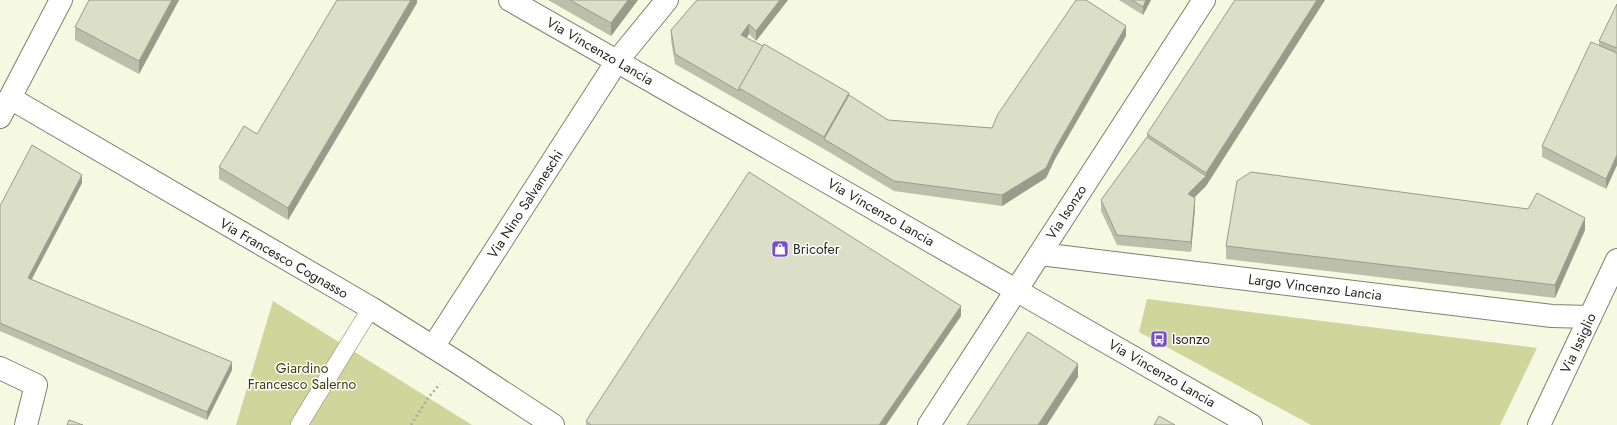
<svg xmlns="http://www.w3.org/2000/svg" width="1617" height="425" viewBox="0 0 1617 425" font-family="Jost,sans-serif">
<style>
.green{fill:#ced69c}
.lines{fill:none;stroke-linecap:round;stroke-linejoin:round}
.lane-casing{stroke:#7e816c;stroke-width:18}
.street-casing{stroke:#7e816c;stroke-width:24}
.secondary-casing{stroke:#7e816c;stroke-width:24}
.path{stroke:#a9ac9a;stroke-width:2.5;stroke-dasharray:2 3;stroke-linecap:butt}
.lane{stroke:#fff;stroke-width:17}
.street{stroke:#fff;stroke-width:22}
.secondary{stroke:#fff;stroke-width:22}
.wall{fill:#bcc0ab}
.shaded-wall{fill:#999c8b}
.building{fill:#dbdfc7;stroke:#999c8b}
.labels{text-anchor:middle;stroke-width:3;stroke-linejoin:round;paint-order:stroke}
.street-label{font-size:14px;fill:#26271f;stroke:#fff}
.poi-label{font-size:14px;fill:#26271f;stroke:#fff;text-anchor:start}
.park-label{font-size:14px;fill:#3a3e07;stroke:#fff}
</style>
<rect width="100%" height="100%" fill="#f5f9e1"/>
<g class="green">
<polygon points="1147,299 1537,348 1500,425 1311,425 1139,332"/>
<polygon points="273,301 472,425 236,425"/>
</g>
<g class="lines">
<defs>
<polyline id="lane" points="299,425 371,308"/>
<g id="street">
<polyline points="10,98 371,308 460,364 553,425"/>
<polyline points="0,117 61,0"/>
<polyline points="1040,254 1552,316 1590,317"/>
<polyline points="433,347 617,61 667,0"/>
<polyline points="0,368 36,385 26,425"/>
<polyline points="929,425 1204,0"/>
<polyline points="1539,425 1617,260"/>
</g>
<polyline id="secondary" points="510,0 1251,425"/>
</defs>
<use href="#lane" class="lane-casing"/>
<use href="#street" class="street-casing"/>
<use href="#secondary" class="secondary-casing"/>
<polyline class="path" points="411,425 428,398 440,384"/>
<use href="#lane" class="lane"/>
<use href="#street" class="street"/>
<use href="#secondary" class="secondary"/>
</g>
<g class="wall">
<polygon points="89,0 179,0 139,74 75,40 75,27"/>
<polygon points="417,0 417,3 288,220 219,179 219,167 257,134"/>
<polygon points="548,0 638,0 611,36"/>
<polygon points="697,0 788,0 756,41 749,34 747,38 849,95 888,120 992,128 1126,36 1055,159 1046,178 1002,206 894,191 824,149 675,64 671,40 671,30"/>
<polygon points="1119,0 1151,0 1143,15"/>
<polygon points="1325,0 1206,186 1194,197 1195,208 1191,252 1117,245 1101,211 1101,200 1147,137 1147,134"/>
<polygon points="1617,4 1617,165 1606,189 1542,157 1542,146 1599,45 1599,41"/>
<polygon points="82,183 32,279 232,370 207,420 0,331 0,206"/>
<polygon points="1585,230 1555,298 1226,259 1226,246"/>
<polygon points="961,316 886,425 586,425 586,421"/>
</g>
<g class="shaded-wall">
<polygon points="172,0 179,0 139,74 139,61"/>
<polygon points="411,0 417,0 417,3 288,220 288,208"/>
<polygon points="628,0 638,0 611,36 611,23"/>
<polygon points="780,0 788,0 756,41 756,31"/>
<polygon points="1146,0 1151,0 1143,15 1143,7"/>
<polygon points="1317,0 1325,0 1206,186 1188,204 1188,194 1206,176 1206,173"/>
<polygon points="749,24 749,34 741,45 741,35"/>
<polygon points="1126,26 1126,36 1055,159 1046,178 1002,206 1002,195 1055,149"/>
<polygon points="849,93 849,106 824,139 824,149 824,137"/>
<polygon points="1617,155 1617,165 1606,189 1606,179"/>
<polygon points="82,175 82,183 28,286 28,278"/>
<polygon points="1195,198 1195,208 1191,252 1191,242"/>
<polygon points="1585,218 1585,230 1555,298 1555,285"/>
<polygon points="961,306 961,316 886,425 879,425"/>
<polygon points="232,362 232,370 207,420 207,412"/>
<polygon points="1078,364 1078,377 1047,425 1038,425"/>
</g>
<g class="building">
<polygon points="89,0 172,0 139,61 75,27"/>
<polygon points="337,0 411,0 288,208 219,167 244,126 257,134"/>
<polygon points="570,0 628,0 611,23"/>
<polygon points="697,0 780,0 756,31 749,24 741,35 763,46 739,88 739,91 675,54 671,30"/>
<polygon points="1076,0 1086,0 1126,26 1055,149 1046,168 1002,195 894,181 824,139 849,95 888,120 992,128 998,114"/>
<polygon points="1132,0 1146,0 1143,7"/>
<polygon points="1235,0 1317,0 1206,173 1147,134"/>
<polygon points="1617,4 1617,48 1599,41"/>
<polygon points="1591,42 1617,53 1617,155 1606,179 1542,146"/>
<polygon points="764,44 849,93 824,137 739,88"/>
<polygon points="1147,137 1206,176 1188,194 1195,198 1191,242 1117,235 1101,200"/>
<polygon points="32,145 82,175 28,278 232,362 207,412 0,323 0,206"/>
<polygon points="749,172 961,306 879,425 591,425 586,421"/>
<polygon points="1251,172 1528,209 1537,193 1585,218 1555,285 1226,246 1237,181"/>
<polygon points="1028,332 1078,364 1038,425 967,425"/>
<polygon points="1159,416 1175,425 1154,425"/>
<polygon points="69,420 83,425 67,425"/>
</g>
<defs>
<symbol id="shop-square" viewBox="-11 -11 22 22"><rect x="-9" y="-9" width="18" height="18" rx="4" fill="#7750c9" stroke="#fff"/><path d="M-5-2.5h2.3a2.7 3.5 0 0 1 5.4 0H5L5.5 6h-11ZM-1.5-2.5h3a1.5 2.3 0 0 0-3 0Z" fill="#fff"/></symbol>
<symbol id="bus-square" viewBox="-11 -11 22 22"><rect x="-9" y="-9" width="18" height="18" rx="4" fill="#7750c9" stroke="#fff"/><path d="M-5-6H5V4H4V6H2V4H-2V6H-4V4H-5ZM-3.5-4V0h7V-4ZM-3.5 1.2v1.5H-2V1.2ZM2 1.2v1.5H3.5V1.2Z" fill="#fff"/></symbol>
</defs>
<g fill-rule="evenodd">
<use href="#shop-square" x="770" y="239" width="20" height="20"/>
<use href="#bus-square" x="1149" y="329" width="20" height="20"/>
</g>
<g class="labels">
<g class="street-label">
<text transform="translate(600 51) rotate(30)" y="5">Via Vincenzo Lancia</text>
<text transform="translate(525 204) rotate(-57)" y="5">Via Nino Salvaneschi</text>
<text transform="translate(881 212) rotate(30)" y="5">Via Vincenzo Lancia</text>
<text transform="translate(1066 212) rotate(-57)" y="5">Via Isonzo</text>
<text transform="translate(284 258) rotate(30)" y="5">Via Francesco Cognasso</text>
<text transform="translate(1315 287) rotate(7)" y="5">Largo Vincenzo Lancia</text>
<text transform="translate(1578 343) rotate(-65)" y="5">Via Issiglio</text>
<text transform="translate(1162 373) rotate(30)" y="5">Via Vincenzo Lancia</text>
</g>
<g class="poi-label">
<text x="793" y="254">Bricofer</text>
<text x="1172" y="344">Isonzo</text>
</g>
<g class="park-label">
<text x="302" y="373">Giardino<tspan x="302" dy="16">Francesco Salerno</tspan></text>
</g>
</g>
</svg>
